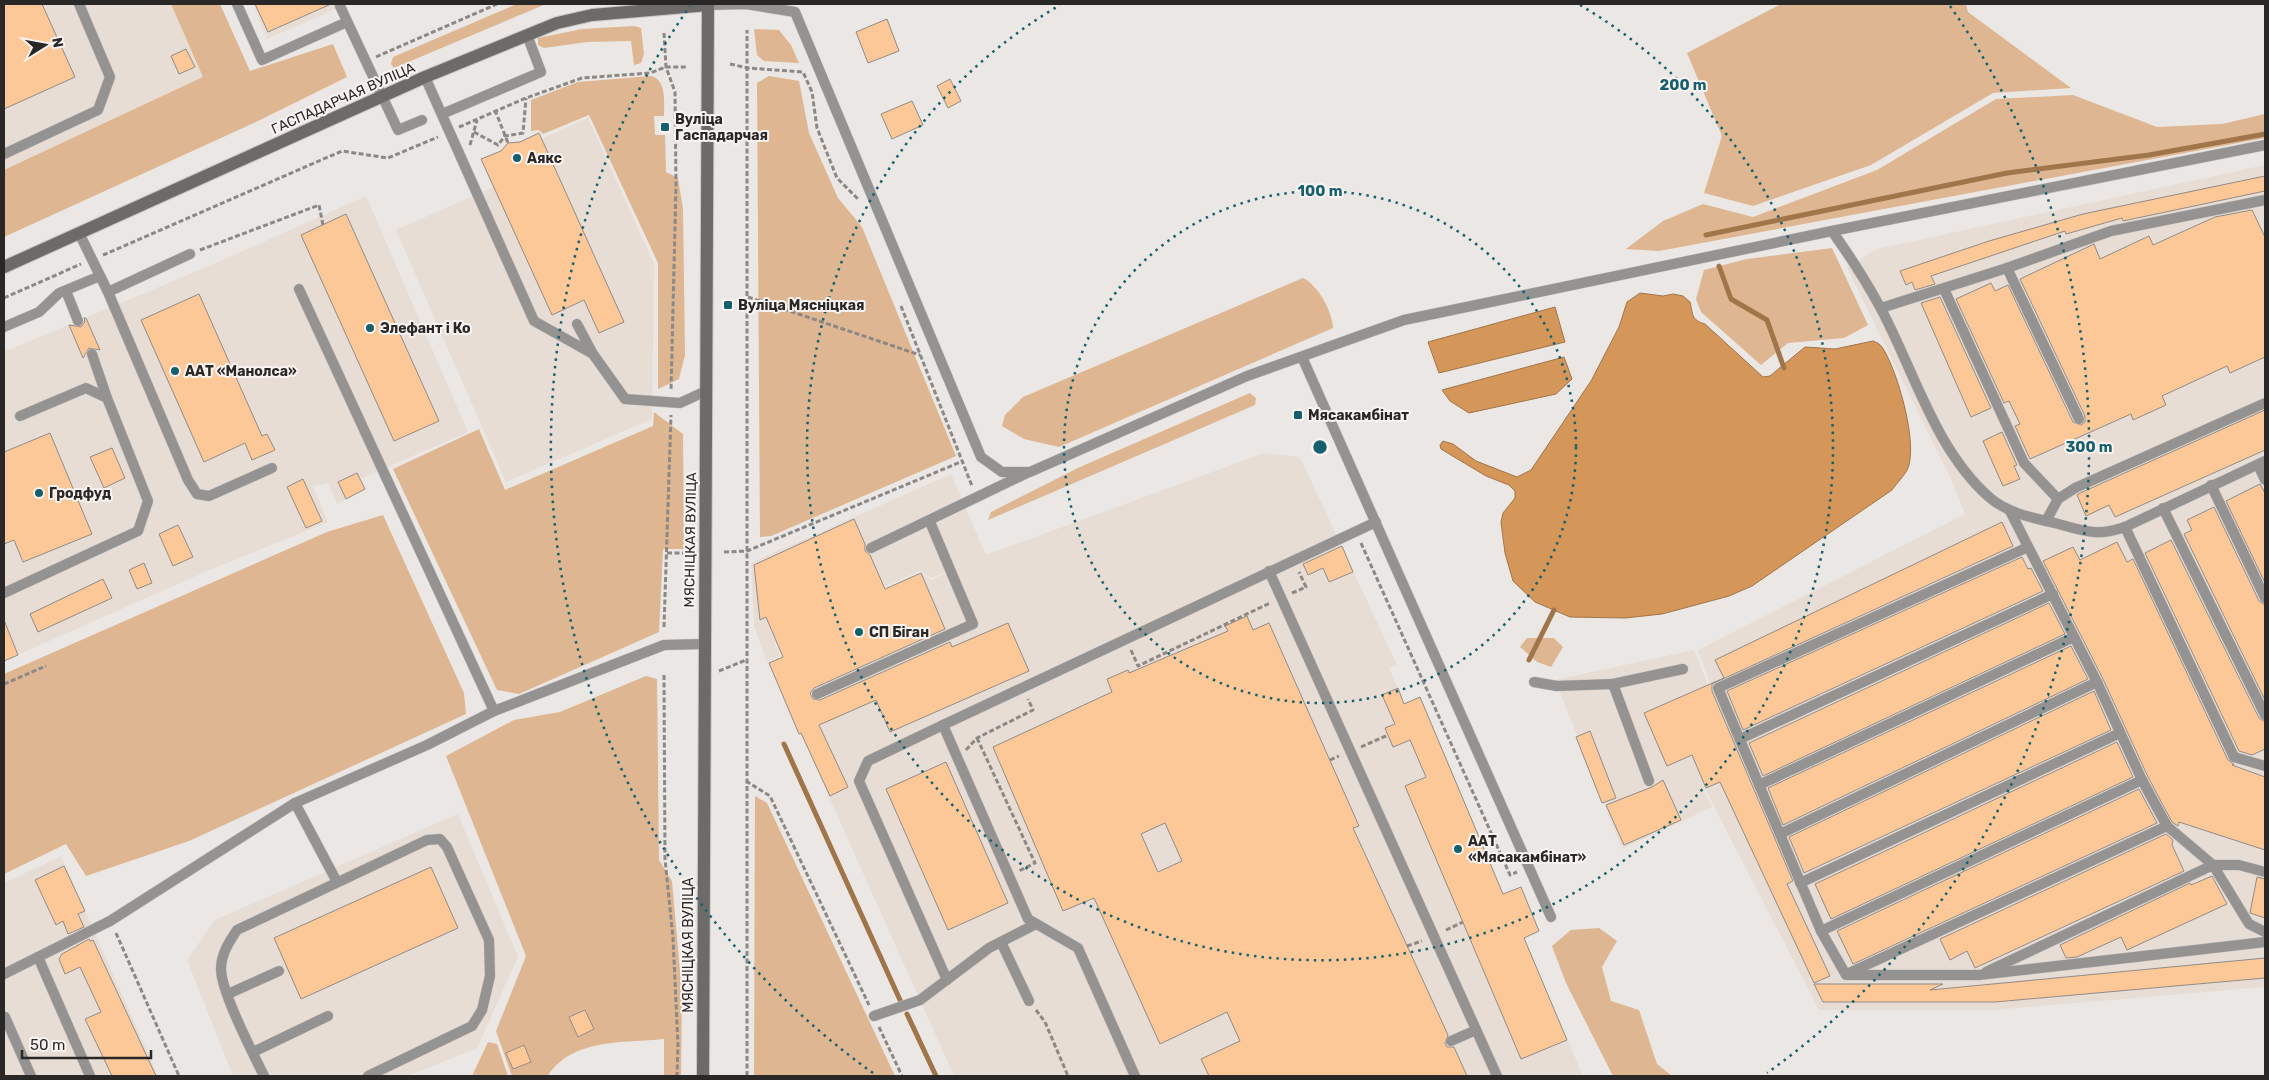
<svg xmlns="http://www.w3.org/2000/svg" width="2269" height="1080" viewBox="0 0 2269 1080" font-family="Rubik,sans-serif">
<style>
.built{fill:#e8ddd4}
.green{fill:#deb691;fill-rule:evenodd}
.water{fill:#d49659;stroke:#a1754a}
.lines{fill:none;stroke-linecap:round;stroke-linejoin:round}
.stream{stroke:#a1754a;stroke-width:5}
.building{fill:#fdc898;stroke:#8f8b88;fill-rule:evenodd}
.lane-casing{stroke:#c8c5c2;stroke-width:11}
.secondary-casing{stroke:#c8c5c2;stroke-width:14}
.path{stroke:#8b8886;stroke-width:3;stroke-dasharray:5 2.5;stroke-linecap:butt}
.lane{stroke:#959392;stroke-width:10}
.secondary{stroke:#6d6b69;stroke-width:12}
.ring{fill:none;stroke:#16606e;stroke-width:2.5;stroke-dasharray:2.5 5}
.poi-dot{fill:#16606e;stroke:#f9f4f1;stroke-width:2}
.labels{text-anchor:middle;stroke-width:4;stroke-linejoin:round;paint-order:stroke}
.street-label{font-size:14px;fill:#2a2827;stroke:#f9f4f1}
.poi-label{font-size:14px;font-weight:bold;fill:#2a2827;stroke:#f9f4f1;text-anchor:start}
.centre{fill:#16606e;stroke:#f9f4f1;stroke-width:2.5}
.ring-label{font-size:15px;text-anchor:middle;font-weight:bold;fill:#16606e;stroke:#f9f4f1;stroke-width:4;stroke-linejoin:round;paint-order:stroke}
</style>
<rect width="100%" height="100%" fill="#ebe7e4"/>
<g class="built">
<polygon points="4,4 199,4 246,104 4,214"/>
<polygon points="253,4 347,4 267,39"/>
<polygon points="588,118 654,264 652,419 506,482 396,230 493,187 481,159 501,151 508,143 520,142 539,133 541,139"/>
<polygon points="2265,165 2265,987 1994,1010 1819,1010 1706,791 1744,774 1698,650 1965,514 1951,479 1847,268 1877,249"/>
<polygon points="366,196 468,432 360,479 365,489 337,504 328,483 313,486 328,522 205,572 4,661 4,352 223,260"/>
<polygon points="1264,453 1300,457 1397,665 1389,668 1404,703 1420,697 1503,894 1521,887 1539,931 1524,938 1583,1076 954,1076 769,663 783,657 775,638 921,573 931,580 972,561 931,578 919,571 773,637 780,656 767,662 754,626 751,563 951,474 986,555"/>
<polygon points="1694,650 1743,774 1704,791 1712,807 1622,849 1555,680"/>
<polygon points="458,814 518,957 477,1048 408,1076 233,1076 187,960 215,920"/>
<polygon points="61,856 158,1076 4,1076 4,883"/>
</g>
<g class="green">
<polygon points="171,4 220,4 250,71 333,44 347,77 258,121 4,237 4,170 203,77"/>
<polygon points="517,4 546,4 394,68 391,64 393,57"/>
<polygon points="1781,4 1966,4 1968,12 2071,88 1993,93 1871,165 1753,206 1704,193 1722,136 1687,53"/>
<polygon points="634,26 641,28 644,54 641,63 634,65 631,41 587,42 544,48 538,45 538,38 582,29"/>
<polygon points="754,29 779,30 791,45 799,63 764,61 757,55"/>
<path d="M651 76C667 80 664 103 664 116H654L655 135H665L666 172 678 178 683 209 685 355 679 379 658 389V263L589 115 543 134 539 130 531 131V100L578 82Z"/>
<polygon points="769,76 799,81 809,133 838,198 862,227 956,456 771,536 760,537 757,83"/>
<polygon points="2073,95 2157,127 2222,124 2265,114 2265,138 1659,251 1626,249 1663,221 1703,204 1753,217 1877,170 1996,99"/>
<polygon points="1832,248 1868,325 1844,338 1788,343 1761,365 1701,312 1696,299 1704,270 1747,259"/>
<path d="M1303 278C1318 285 1332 311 1333 328L1059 447 1024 439 1002 426 1005 415 1023 397Z"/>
<polygon points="1250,393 1256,398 1255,405 988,520 991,512 1080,467"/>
<polygon points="654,412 683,434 684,549 663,549 659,632 519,694 497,690 393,469 479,429 505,490 653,426"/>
<polygon points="383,515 464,693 466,714 189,841 86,876 66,844 4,874 4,674 327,532"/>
<polygon points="1527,638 1554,638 1563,647 1551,667 1537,662 1520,647"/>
<path d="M646 676 657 679 659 860 672 881 682 994 681 1076H664V1039C625 1043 571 1038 548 1076H512L496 1031 526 956 446 756 514 720 560 712ZM585 1010 594 1029 578 1037 569 1017ZM524 1045 531 1061 513 1069 506 1053Z"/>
<polygon points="755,796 767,803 895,1076 754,1076"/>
<polygon points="1599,928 1617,941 1602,967 1611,1001 1639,1010 1657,1064 1672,1076 1613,1076 1566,983 1552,946 1571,930"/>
<polygon points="488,1042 497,1044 508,1076 472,1076"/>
</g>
<g class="water">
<path d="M1640 293 1663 296 1673 294 1683 296 1690 302C1693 314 1691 320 1705 324L1763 377 1770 376 1805 347 1835 349 1873 341C1876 342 1880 344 1882 347 1897 369 1918 442 1908 468 1905 475 1897 483 1892 490L1752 586 1729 596 1662 614 1625 618 1570 617 1535 602 1513 581 1505 553 1501 522 1503 513 1515 498V491L1509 485 1486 476 1441 449 1440 445 1443 441 1453 444 1476 461 1517 477 1531 470 1591 381 1619 327 1627 302Z"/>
<polygon points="1555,307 1565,342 1439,373 1428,342"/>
<polygon points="1564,357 1572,379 1556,394 1469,413 1450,401 1442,390"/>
</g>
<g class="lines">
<g class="stream">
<polyline points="1706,235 2007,173 2149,155 2265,134"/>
<polyline points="1719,266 1731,299 1767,320 1784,368"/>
<polyline points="1529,660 1554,610"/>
<polyline points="784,744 900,1000"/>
<polyline points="907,1014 936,1076"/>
</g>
</g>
<g class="building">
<polygon points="4,4 42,4 75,77 4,109"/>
<polygon points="255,4 331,4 268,32"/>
<polygon points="887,19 899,51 868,63 856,32"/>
<polygon points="186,49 195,67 179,74 171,56"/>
<polygon points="950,79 961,101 948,108 937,86"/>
<polygon points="912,101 923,125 892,139 881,114"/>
<polygon points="539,133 624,322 599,333 584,300 552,315 481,159 501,151 508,143 520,142"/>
<polygon points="2265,176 2265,191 2123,221 2122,218 2066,234 2065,231 1931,276 1935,284 1915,290 1912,282 1906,285 1900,271 1989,241 2083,214"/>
<polygon points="2252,210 2265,237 2265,357 2230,373 2227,366 2162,396 2166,405 2133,420 2131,414 2030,459 2015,426 2020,424 2009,401 2004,403 1956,299 1991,283 1995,291 2008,285 2073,422 2081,425 2085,422 2085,416 2020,279 2094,244 2100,259 2149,236 2153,245 2215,217"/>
<polygon points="346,214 439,421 394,441 301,235"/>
<polygon points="199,294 262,436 267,434 275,450 252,460 245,443 204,462 141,320"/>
<polygon points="1940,297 1991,408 1971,417 1921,303"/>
<polygon points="84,318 86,318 100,350 89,348 83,358 69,325 81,327 85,322"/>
<polygon points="2265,410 2265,450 2115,517 2109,505 2086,516 2077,495 2078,494"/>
<polygon points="2002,432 2017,465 2014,466 2020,479 2003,486 1983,441"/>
<polygon points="50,433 92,534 23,562 14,540 4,544 4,452"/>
<polygon points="112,448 125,478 104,488 90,457"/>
<polygon points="357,473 365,489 346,499 338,482"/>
<polygon points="303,479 322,521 306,528 287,487"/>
<polygon points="2260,484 2265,493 2265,583 2226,501"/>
<polygon points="2214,507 2259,601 2265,605 2265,700 2184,534 2192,530 2187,520"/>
<polygon points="854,519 865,544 865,551 870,555 885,589 921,573 945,629 814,688 810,693 813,699 820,700 950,642 952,647 1008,623 1029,671 890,732 876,700 819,725 848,787 830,796 801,733 799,734 769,663 783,657 766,617 760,620 754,565"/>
<polygon points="2002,522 2013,546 1712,684 1712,691 1793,881 1787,884 1830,976 1814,983 1720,782 1706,788 1692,755 1667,766 1644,713 1724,678 1715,660"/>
<polygon points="178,525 193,557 173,566 159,534"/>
<polygon points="2171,540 2259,718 2265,722 2265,749 2252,755 2239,751 2145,553"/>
<polygon points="2117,542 2127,562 2133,559 2228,760 2234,764 2232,765 2265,777 2265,850 2179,822 2178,826 2172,822 2148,777 2103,679 2043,561 2073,547 2080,560"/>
<polygon points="1342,546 1353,572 1329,582 1323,568 1308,575 1303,564"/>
<polygon points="2022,557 2028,569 2031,568 2043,591 1743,730 1727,691"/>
<polygon points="144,563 152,583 137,589 129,570"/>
<polygon points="103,579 112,598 38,632 30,614"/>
<polygon points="2049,603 2065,634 1763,776 1749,743"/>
<path d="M1247 616 1253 630 1269 623 1359 826 1353 828 1448 1035 1445 1043 1447 1047H1454L1467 1076H1209L1201 1059 1240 1041 1227 1012 1160 1044 1094 898 1063 911 993 747 1112 692 1107 679 1128 670 1129 673 1228 631 1225 626ZM1165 823 1182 861 1158 872 1141 834Z"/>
<polygon points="4,620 18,655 4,661"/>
<polygon points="2071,646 2088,679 1783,825 1768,788"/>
<polygon points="1398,688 1404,704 1420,697 1503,894 1521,887 1539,931 1524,938 1567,1040 1521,1059 1405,786 1426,777 1410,740 1393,747 1385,728 1395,724 1382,695"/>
<polygon points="2094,691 2111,730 1804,873 1789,837"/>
<polygon points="1590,731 1616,798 1602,803 1576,737"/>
<polygon points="2117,742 2133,777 1831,919 1815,884"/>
<polygon points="946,762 1008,903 948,930 886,789"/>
<polygon points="1663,780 1681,820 1624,845 1606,805 1652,787"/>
<polygon points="2139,789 2157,823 1853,964 1837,931"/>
<polygon points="2166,834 2173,840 2172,845 2184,871 1975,968 1967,951 1950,960 1940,939"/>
<polygon points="64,866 85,911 78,914 84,927 68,934 63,921 56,925 35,880"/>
<polygon points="431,867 458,928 301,999 274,938"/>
<polygon points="2212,876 2227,904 2127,950 2121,937 2077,957 2066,958 2060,945 2190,883 2191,885"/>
<polygon points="2257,877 2265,879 2265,918 2250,913"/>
<polygon points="89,939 90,941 93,940 156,1076 112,1076 85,1019 101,1012 80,967 65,974 59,959 62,954"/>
<polygon points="2265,958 2265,978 1995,1002 1823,1002 1814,984 1943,984 1930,990"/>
<polygon points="585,1010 594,1029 578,1037 569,1017"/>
<polygon points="524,1045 531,1062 513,1069 506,1053"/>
</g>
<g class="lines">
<defs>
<g id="lane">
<polyline points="237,4 262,60 347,22"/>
<polyline points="708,5 746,4 795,12 981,457 1002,472 1030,472 1247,376 1404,320 1832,231 2265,145"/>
<polyline points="340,6 398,130 422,120"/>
<polyline points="425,77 534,321 593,354"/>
<polyline points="442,114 541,72 527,35"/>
<polyline points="4,154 98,110 110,77 79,4"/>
<path d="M1832 231C1849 255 1866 281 1880 307 1914 370 1934 448 1989 497 2007 513 2033 518 2055 523 2084 531 2096 537 2125 527L2265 461"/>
<polyline points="79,233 108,292 188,480 197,494 209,496 272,468"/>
<polyline points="2007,268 2079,419"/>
<polyline points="299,289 494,711"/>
<polyline points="1944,289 2024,463 2058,499"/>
<polyline points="66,291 78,321"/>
<polyline points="108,292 190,254"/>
<polyline points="1881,308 2007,268 2111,231 2265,200"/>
<polyline points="577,324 593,354 625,399 680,403 706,391"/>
<polyline points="4,327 39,312 59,293 100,276"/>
<polyline points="92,354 107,398"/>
<polyline points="1302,357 1551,917"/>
<polyline points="2258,465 2265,480"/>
<polyline points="2211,485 2265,598"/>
<polyline points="2163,508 2265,715"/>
<polyline points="2010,511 2097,682 2142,780 2167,826 2213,865 2249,924 2265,932"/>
<polyline points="2046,521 2058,499 2075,488 2265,403"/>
<polyline points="2125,527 2234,757 2265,766"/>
<polyline points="2028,547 1718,688 1821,931 1846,975 1979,975 2265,942"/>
<polyline points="871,548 1027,473"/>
<polyline points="1269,571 1497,1076"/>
<polyline points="4,593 138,531 148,501 107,398 86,388 20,416"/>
<polyline points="1534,682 1557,686 1613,684 1649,781"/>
<polyline points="1613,684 1683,669"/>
<polyline points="817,694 973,624 930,522"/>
<polyline points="943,725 868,761 859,781 947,980"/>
<polyline points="1740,739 2053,594"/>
<polyline points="1759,785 2074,637"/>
<polyline points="295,803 337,882"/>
<polyline points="1780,834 2097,682"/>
<polyline points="1800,883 2120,733"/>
<polyline points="1821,931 2142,780"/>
<polyline points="1001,942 1029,1001"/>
<polyline points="38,957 90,1076"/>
<polyline points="1986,972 2213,865 2239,865 2265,872"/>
<polyline points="1849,973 2167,826"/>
<polyline points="4,974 110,921 295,803 427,745 494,711 664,645 704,644"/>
<polyline points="228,994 279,971"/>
<polyline points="874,1016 920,1000 989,948 1036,924"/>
<polyline points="5,1017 31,1076"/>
<polyline points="1451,1041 1476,1030"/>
<polyline points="253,1052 328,1016"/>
<path d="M264 1076C253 1053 221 992 221 969 221 954 229 942 237 930L427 840 440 839 447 847 489 940 490 976 482 1010 472 1026 368 1076"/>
<polyline points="1135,1076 1078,948 1028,919 943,725 1376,522"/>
</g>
<g id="secondary">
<polyline points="4,267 425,77 557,23 592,15 708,5"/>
<polyline points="703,1076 708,4"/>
</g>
</defs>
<use href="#lane" class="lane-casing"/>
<use href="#secondary" class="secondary-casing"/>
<g class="path">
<polyline points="664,33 666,67 675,92 676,185 671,391"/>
<polyline points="376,57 497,4"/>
<polyline points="730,64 748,68 803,72 812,92 817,128 837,178 858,199"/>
<polyline points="495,110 508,143"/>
<polyline points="459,127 526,98 582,78 650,73 666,67 687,67"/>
<polyline points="474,132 498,145 505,136 523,133 526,98"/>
<polyline points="470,145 477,120"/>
<polyline points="200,250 319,205 323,225"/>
<polyline points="103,255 342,151 388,158 438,137"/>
<polyline points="748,297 920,355"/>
<polyline points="4,298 81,264"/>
<polyline points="901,306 972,486"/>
<polyline points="1361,543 1510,875 1517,872"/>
<polyline points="724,552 747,551 963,461"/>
<polyline points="667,553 686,553"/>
<polyline points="1292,593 1306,587 1299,572"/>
<polyline points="664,627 671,415"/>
<polyline points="1131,650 1138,666 1270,603"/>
<polyline points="719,671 746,660"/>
<polyline points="664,675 665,859 673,938 678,1045 677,1076"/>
<polyline points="4,684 46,666"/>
<polyline points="977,738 1035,863 1019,871"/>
<polyline points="1361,747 1388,735"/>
<polyline points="966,750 977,738 1033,710 1028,699"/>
<polyline points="1330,760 1339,756"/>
<polyline points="746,781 770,796 869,1005"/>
<polyline points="1446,930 1463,922"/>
<polyline points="116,933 179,1076"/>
<polyline points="1407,946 1422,941"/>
<polyline points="1036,1010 1045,1022 1068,1076"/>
<polyline points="879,1027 902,1076"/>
<polyline points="747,1076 747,30"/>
</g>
<use href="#lane" class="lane"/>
<use href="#secondary" class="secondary"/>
</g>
<g class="ring">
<circle cx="1320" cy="447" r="256"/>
<path d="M1580 5A513 513 0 1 1 1060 5"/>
<path d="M873 1073A769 769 0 0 1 690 6M1950 6A769 769 0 0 1 1767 1073"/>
</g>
<g class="poi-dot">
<rect x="660" y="122" width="10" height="10" rx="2.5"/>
<circle cx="517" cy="158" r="5"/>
<rect x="723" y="300" width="10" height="10" rx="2.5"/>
<circle cx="370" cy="328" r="5"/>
<circle cx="175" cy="371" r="5"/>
<rect x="1293" y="410" width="10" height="10" rx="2.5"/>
<circle cx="39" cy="493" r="5"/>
<circle cx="859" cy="632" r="5"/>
<circle cx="1458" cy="849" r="5"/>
</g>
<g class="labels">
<g class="street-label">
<text transform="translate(343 98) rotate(-24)" y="5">ГАСПАДАРЧАЯ ВУЛІЦА</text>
<text transform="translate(690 540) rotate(-89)" y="5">МЯСНІЦКАЯ ВУЛІЦА</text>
<text transform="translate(688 945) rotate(-90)" y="5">МЯСНІЦКАЯ ВУЛІЦА</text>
</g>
<g class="poi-label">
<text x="675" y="124">Вуліца<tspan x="675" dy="16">Гаспадарчая</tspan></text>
<text x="527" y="163">Аякс</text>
<text x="738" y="310">Вуліца Мясніцкая</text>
<text x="380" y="333">Элефант і Ко</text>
<text x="185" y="376">ААТ «Манолса»</text>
<text x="1308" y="420">Мясакамбінат</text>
<text x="49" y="498">Гродфуд</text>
<text x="869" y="637">СП Біган</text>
<text x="1468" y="846">ААТ<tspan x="1468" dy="16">«Мясакамбінат»</tspan></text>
</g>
</g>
<circle cx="1320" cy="447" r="8" class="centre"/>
<g class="ring-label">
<text x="1683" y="90">200 m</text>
<text x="1320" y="196">100 m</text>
<text x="2089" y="452">300 m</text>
</g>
<rect width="2269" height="1080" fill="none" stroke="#2a2827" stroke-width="10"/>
<g transform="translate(45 45) rotate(79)" stroke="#f9f4f1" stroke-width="4" paint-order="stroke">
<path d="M0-4L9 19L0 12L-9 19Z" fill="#2a2827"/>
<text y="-8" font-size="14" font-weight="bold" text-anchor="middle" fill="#2a2827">N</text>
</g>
<path d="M22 1050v8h129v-8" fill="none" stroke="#2a2827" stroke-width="2.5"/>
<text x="30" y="1050" font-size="15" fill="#2a2827" stroke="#f9f4f1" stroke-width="4" paint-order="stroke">50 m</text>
</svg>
